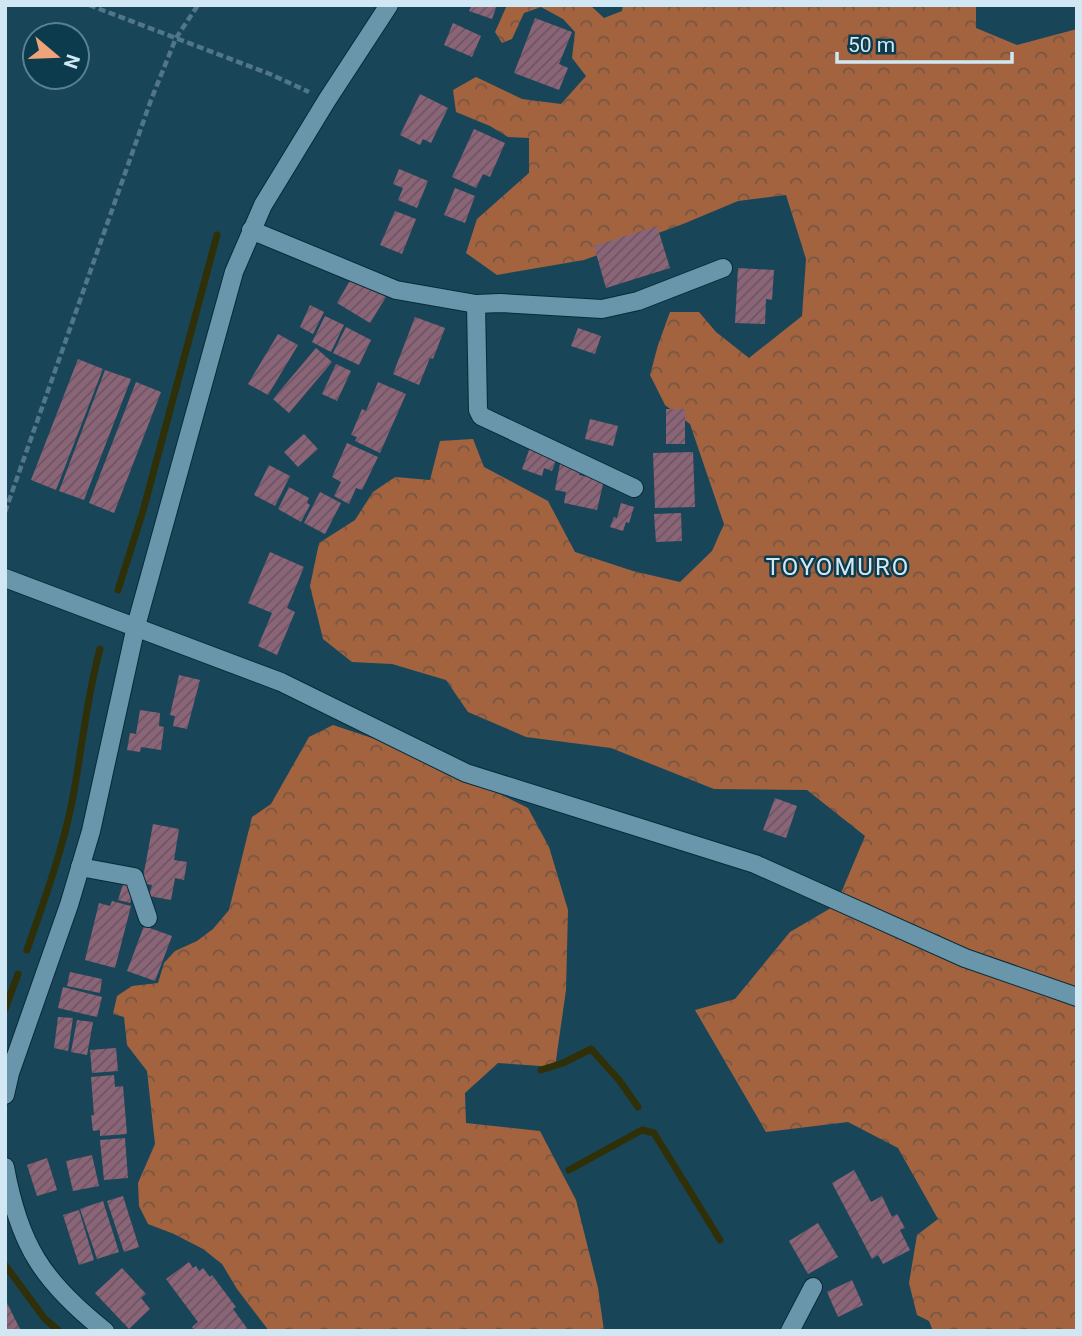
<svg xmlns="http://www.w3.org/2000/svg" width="1082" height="1336" viewBox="0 0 1082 1336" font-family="Roboto,sans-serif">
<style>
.forest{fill:url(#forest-crowns)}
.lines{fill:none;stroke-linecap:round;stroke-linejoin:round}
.stream{stroke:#303008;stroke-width:7}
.building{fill:url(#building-hatch)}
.minor-casing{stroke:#082b39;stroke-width:20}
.path{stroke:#507688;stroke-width:4.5;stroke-dasharray:7 3.5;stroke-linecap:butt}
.minor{stroke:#6996ab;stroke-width:18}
.labels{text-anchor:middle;stroke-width:5;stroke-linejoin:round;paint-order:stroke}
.quarter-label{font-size:24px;letter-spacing:2px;fill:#d1e8f4;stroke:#0b3b4d}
</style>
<defs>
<pattern id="forest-crowns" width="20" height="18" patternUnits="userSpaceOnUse" patternTransform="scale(1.75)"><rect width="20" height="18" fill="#a3633f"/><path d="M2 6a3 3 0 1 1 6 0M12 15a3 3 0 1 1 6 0" fill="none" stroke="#765644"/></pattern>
<pattern id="building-hatch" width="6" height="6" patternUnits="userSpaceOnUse" patternTransform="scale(1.75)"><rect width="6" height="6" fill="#8c6477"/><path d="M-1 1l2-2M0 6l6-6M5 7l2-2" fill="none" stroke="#695662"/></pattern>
</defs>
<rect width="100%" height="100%" fill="#194559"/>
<g class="forest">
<polygon points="507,5 590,5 604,18 622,11 623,5 976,5 976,28 1017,45 1077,29 1077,1331 933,1331 929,1321 917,1315 909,1283 917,1235 938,1219 898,1148 848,1122 766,1132 695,1010 735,999 790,932 836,905 865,836 807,790 714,789 611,748 526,737 468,712 446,680 392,664 352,662 323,639 310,586 319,543 355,520 373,492 395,477 430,480 440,441 473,439 484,467 548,501 575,552 633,571 680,582 712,551 724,524 690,424 665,405 650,375 658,345 670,312 699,312 716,332 749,358 802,316 806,259 786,195 738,201 683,224 584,260 497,275 466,253 477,219 529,173 529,138 508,137 490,126 456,112 453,90 476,77 522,99 561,104 586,76 572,58 575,32 563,19 541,7 524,13 512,39 502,43 495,32"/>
<polygon points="333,725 396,746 444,772 498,793 528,808 549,847 568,910 566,990 555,1067 498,1063 465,1093 466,1123 540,1131 576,1200 598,1288 604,1331 269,1331 237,1289 222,1264 203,1249 174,1234 148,1224 139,1206 138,1183 155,1144 147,1071 127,1045 124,1017 113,1014 117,996 132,986 158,983 164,963 175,951 197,941 213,929 229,910 252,817 271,804 309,737"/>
</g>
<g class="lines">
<g class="stream">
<polyline points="118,590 143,511 217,235"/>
<path d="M27 950C44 901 62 852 72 802 82 751 86 699 100 649"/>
<polyline points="5,1009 18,974"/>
<polyline points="541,1070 563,1063 591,1049 619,1080 638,1107"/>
<polyline points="569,1170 642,1130 654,1133 720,1240"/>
<polyline points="5,1265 45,1319 59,1331"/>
</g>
</g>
<g class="building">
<polygon points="472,5 497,5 492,19 469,11"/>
<polygon points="535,18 572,32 559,64 568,68 559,90 514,73"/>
<polygon points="453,23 481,36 472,57 444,45"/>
<polygon points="420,94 448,108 431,143 423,139 420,145 400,135"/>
<polygon points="474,129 505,143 490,177 483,174 476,188 452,177"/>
<polygon points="399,169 428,181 417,208 398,200 403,188 393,184"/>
<polygon points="455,188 475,196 465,223 444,215"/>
<polygon points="395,211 416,219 402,254 380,245"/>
<polygon points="657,226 670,268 606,288 594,246"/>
<polygon points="738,268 774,270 772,300 766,299 765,324 735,323"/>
<polygon points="352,277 386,297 370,323 337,303"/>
<polygon points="310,305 324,312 313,334 300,327"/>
<polygon points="325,316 344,325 331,352 312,342"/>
<polygon points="415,317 445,328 433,359 430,358 419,385 393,374"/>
<polygon points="346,327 371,340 359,365 333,353"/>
<polygon points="578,328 601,336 595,354 571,346"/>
<polygon points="278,334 298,345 268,395 248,384"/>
<polygon points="316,348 332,362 289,413 273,399"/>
<polygon points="78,359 103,369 56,490 31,480"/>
<polygon points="336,364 351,371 337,401 322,394"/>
<polygon points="105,370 131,379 84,500 59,491"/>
<polygon points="136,382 161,392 114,513 89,503"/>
<polygon points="378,382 406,394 380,453 355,441 357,437 351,435 362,409 366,411"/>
<rect x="666" y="409" width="19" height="35"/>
<polygon points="590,419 618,426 613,446 585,439"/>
<polygon points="304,434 318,449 298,467 284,452"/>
<polygon points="347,443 378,457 362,490 356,488 349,504 334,496 341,482 332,477"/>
<polygon points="531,445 558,455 552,471 544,468 542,476 522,469"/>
<polygon points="693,452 695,507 655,508 653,453"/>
<polygon points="560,464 581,468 579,475 604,480 597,510 564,503 566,492 555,490"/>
<polygon points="269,465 290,476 275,506 254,495"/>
<polygon points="289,487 309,498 307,503 310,505 301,522 278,509"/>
<polygon points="320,492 341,503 325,534 304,523"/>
<polygon points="621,503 634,507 629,523 626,522 623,531 610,527 614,517 617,518"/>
<polygon points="681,513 682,541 656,542 654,514"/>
<polygon points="270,552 304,567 287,608 295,612 277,655 258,646 272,613 248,603"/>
<polygon points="179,675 200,680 187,729 173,726 175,716 170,715"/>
<polygon points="140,710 160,713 159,726 164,727 161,750 141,747 140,752 127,750 130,733 136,734"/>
<polygon points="775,798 797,806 786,838 763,830"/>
<polygon points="153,824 179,829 174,860 187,862 184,880 175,878 171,900 149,896 152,885 142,883"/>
<polygon points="123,884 135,888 130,903 118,900"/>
<polygon points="112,901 131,906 115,968 85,960 99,903 110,906"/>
<polygon points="144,926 172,936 155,981 127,971"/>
<polygon points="70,972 102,979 100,993 67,986"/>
<polygon points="63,987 102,997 97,1017 58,1008"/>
<polygon points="58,1017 73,1018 68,1051 54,1048"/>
<polygon points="77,1020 93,1022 87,1055 71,1052"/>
<polygon points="116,1048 118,1071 92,1073 90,1050"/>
<polygon points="114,1075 115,1087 123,1086 127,1134 100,1136 100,1130 93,1131 91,1115 94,1115 91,1077"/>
<polygon points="125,1138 128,1178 104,1180 100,1140"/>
<polygon points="92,1155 99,1186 73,1191 66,1161"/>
<polygon points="47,1158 57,1190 37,1196 27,1165"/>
<polygon points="854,1170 871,1202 882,1196 892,1217 897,1214 905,1228 900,1230 910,1250 883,1264 878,1255 872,1259 832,1183"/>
<polygon points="123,1196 139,1247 124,1252 107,1201"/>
<polygon points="103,1201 119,1252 97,1259 80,1209"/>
<polygon points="79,1210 94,1260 79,1265 63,1215"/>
<polygon points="818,1223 838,1257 808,1274 789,1241"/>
<polygon points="189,1262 193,1268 196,1266 199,1271 203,1268 210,1277 212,1275 236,1307 233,1309 249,1331 195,1331 192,1327 198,1322 166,1279"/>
<polygon points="122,1268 146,1294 141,1298 150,1309 129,1329 95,1293"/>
<polygon points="852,1280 863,1305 838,1317 827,1292"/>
<polygon points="5,1299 21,1331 5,1331"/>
</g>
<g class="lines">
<defs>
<g id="minor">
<polyline points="251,230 396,290 476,304 500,303 602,309 638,301 723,268"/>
<polyline points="476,304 478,410 481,416 634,488"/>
<polyline points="5,578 281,682 466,773 755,864 965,958 1077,997"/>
<polyline points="80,867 134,877 148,918"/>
<polyline points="5,1095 10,1073 69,905 91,831 136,626 234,272 263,205 327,100 389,5"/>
<path d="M5 1167C19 1245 43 1282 105 1331"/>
<polyline points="790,1331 813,1287"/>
</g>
</defs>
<use href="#minor" class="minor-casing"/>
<g class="path">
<polyline points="89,5 270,74 309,92"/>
<polyline points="5,512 151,100 176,38 198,5"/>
</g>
<use href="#minor" class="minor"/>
</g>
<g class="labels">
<g class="quarter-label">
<text x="838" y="575">TOYOMURO</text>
</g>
</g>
<rect width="1082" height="1336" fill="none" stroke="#d1e8f4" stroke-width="14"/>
<g transform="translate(56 56) rotate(109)"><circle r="33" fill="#0b3b4d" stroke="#5a8090" stroke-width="2"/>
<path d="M0-5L12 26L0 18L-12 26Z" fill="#f0a378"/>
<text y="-10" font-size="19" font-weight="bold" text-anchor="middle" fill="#d1e8f4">N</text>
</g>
<path d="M837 52v10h175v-10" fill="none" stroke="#d1e8f4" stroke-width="3.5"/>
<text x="848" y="52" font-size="21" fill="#d1e8f4" stroke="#0b3b4d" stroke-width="5" paint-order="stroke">50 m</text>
</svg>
